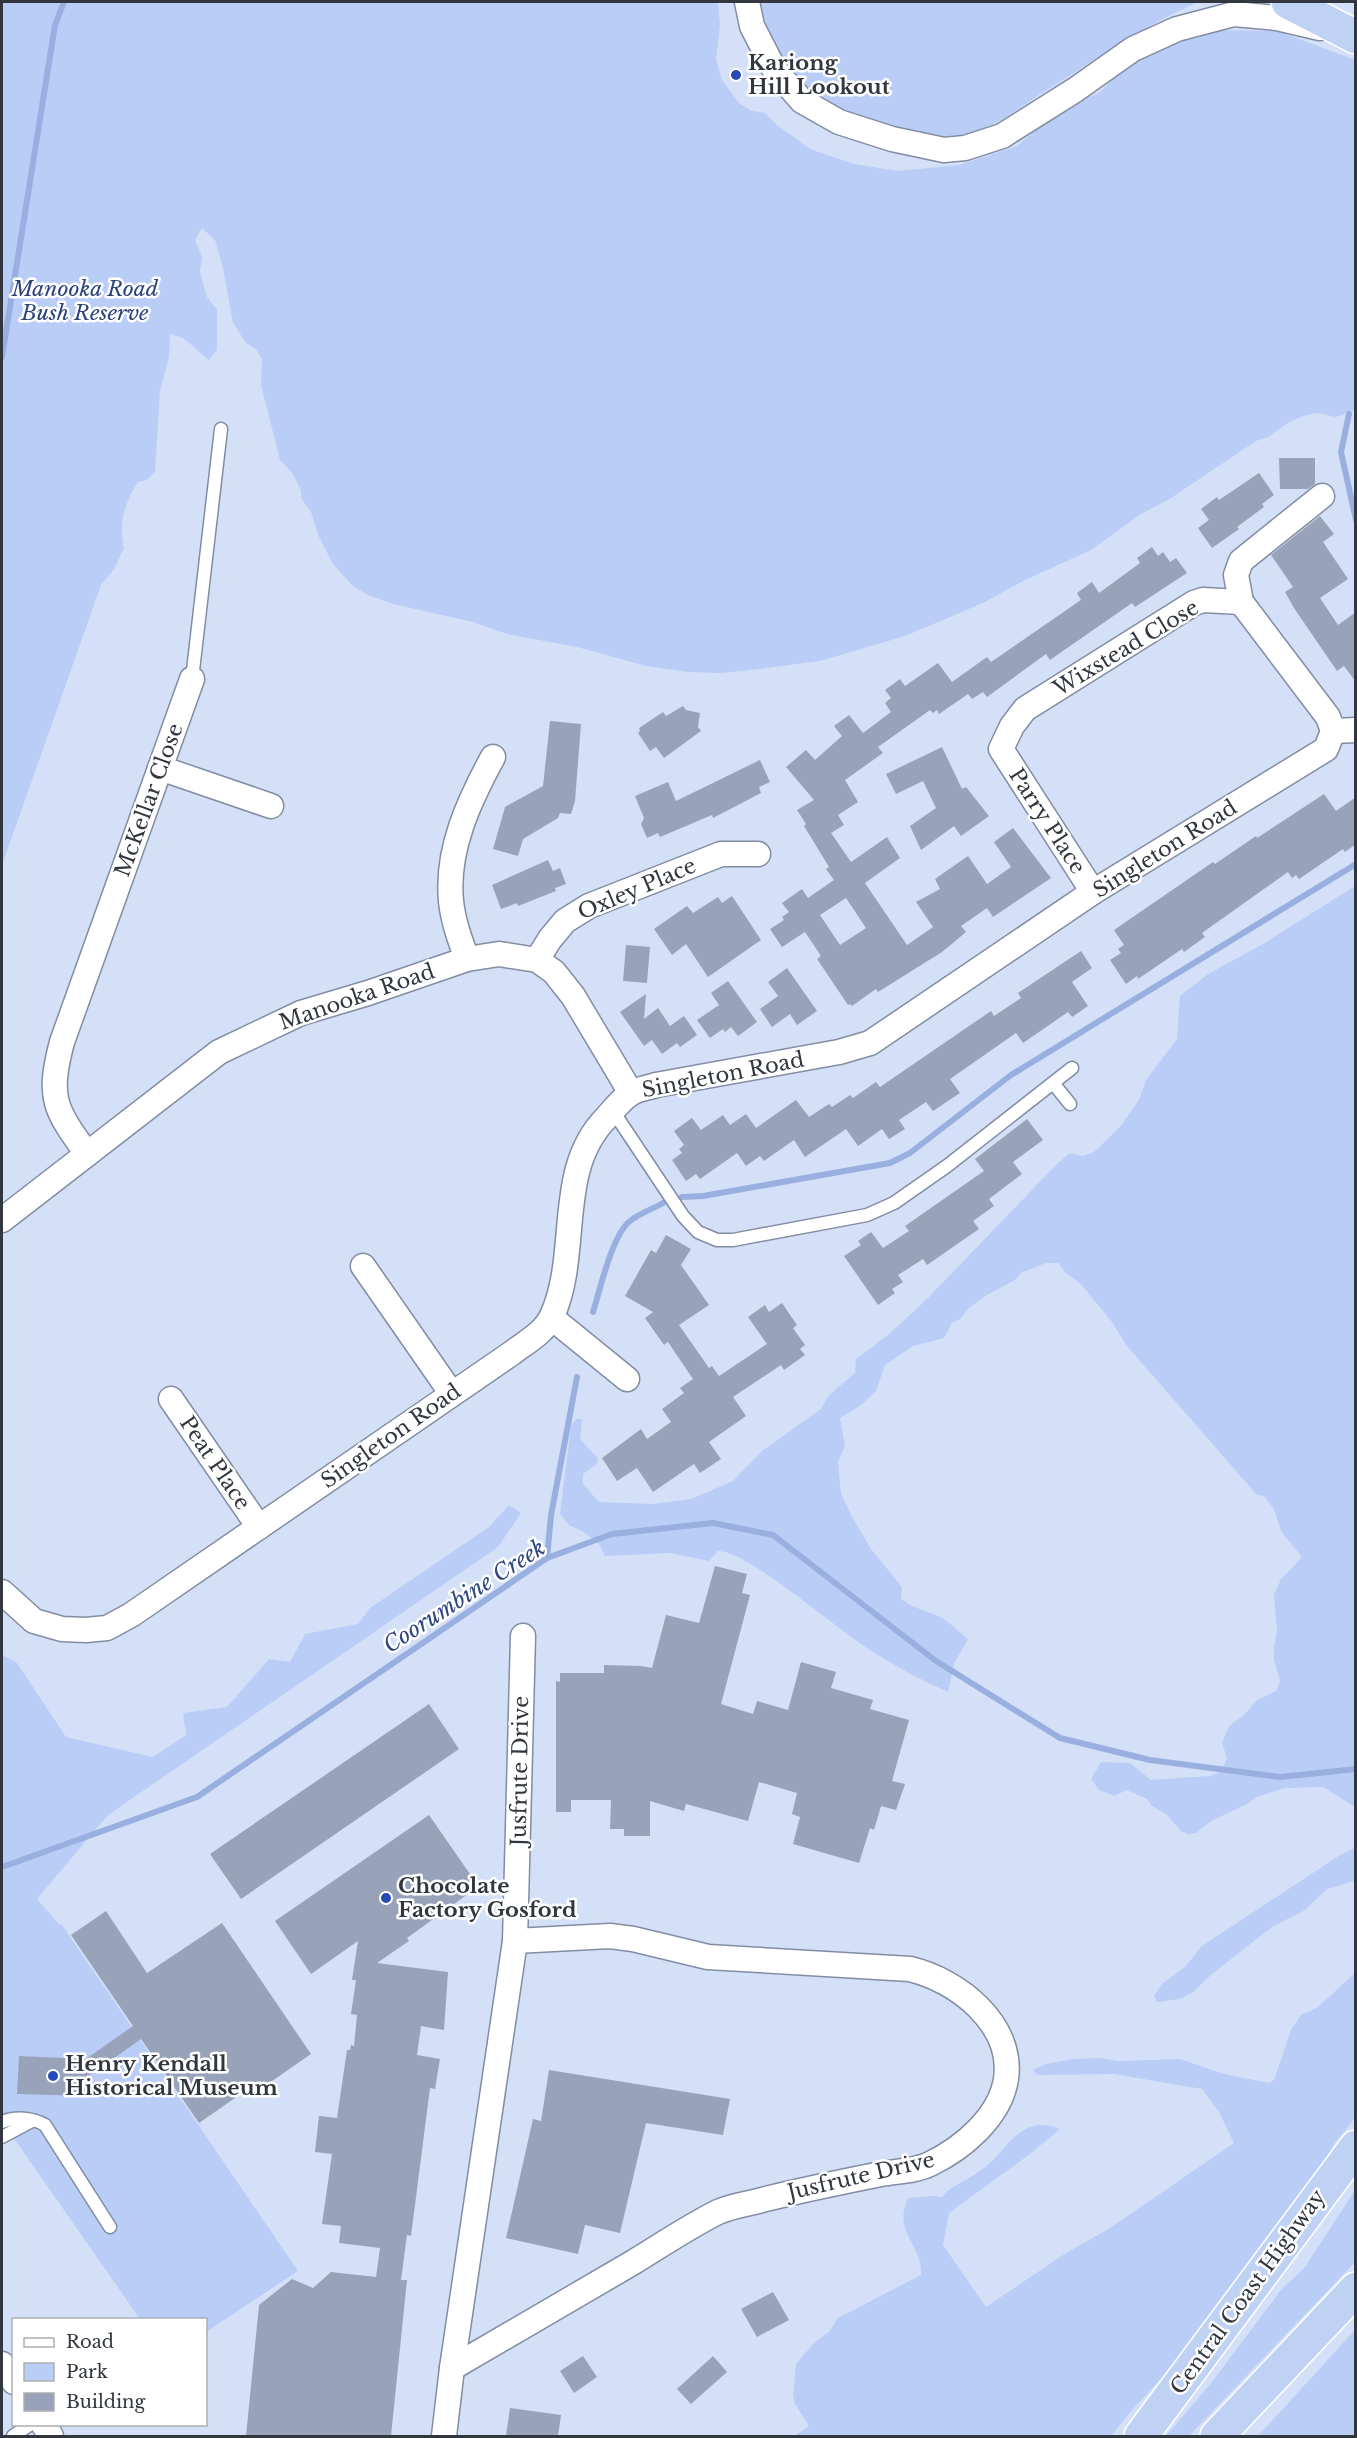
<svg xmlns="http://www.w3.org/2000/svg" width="1357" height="2438" viewBox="0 0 1357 2438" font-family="'Libre Baskerville',serif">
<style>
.green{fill:#bacdf7}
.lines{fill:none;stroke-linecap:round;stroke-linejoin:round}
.stream{stroke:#99afdf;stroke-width:6}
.building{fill:#98a3ba;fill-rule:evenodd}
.service-casing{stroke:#828ca3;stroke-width:15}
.minor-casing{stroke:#828ca3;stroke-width:27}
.trunk-casing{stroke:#fff;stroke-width:36}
.service{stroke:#fff;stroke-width:12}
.minor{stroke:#fff;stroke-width:24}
.trunk{stroke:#c0d2f4;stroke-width:33}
.poi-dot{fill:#264ab9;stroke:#fff;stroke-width:2}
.labels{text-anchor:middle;stroke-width:5;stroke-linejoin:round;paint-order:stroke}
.poi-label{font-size:21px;font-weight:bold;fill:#31363f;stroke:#fff;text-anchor:start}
.park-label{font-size:21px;font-style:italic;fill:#2b427c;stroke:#fff}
.street-label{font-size:21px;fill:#31363f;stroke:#fff}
.water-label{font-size:22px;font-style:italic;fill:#2f4682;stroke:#fff}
</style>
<rect width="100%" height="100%" fill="#d4e0f8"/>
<g class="green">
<path d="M2 2H718L720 25 716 59 722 80 739 103 752 111 765 113 777 125 810 149 854 164 898 171 959 165 1017 146 1055 114 1100 92 1127 65 1169 39 1217 30 1278 31 1355 60V410L1336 417 1317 413 1304 416 1289 422 1268 437 1256 441 1168 500 1139 515 1091 550 1023 581 983 603 905 636 820 661 743 671 720 673 688 672 646 666 577 647 507 634 473 622 393 604 368 595 353 586 333 564 319 537 311 512 301 498V491L293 474 280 460 261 385 262 359 256 349 246 343 233 323 223 268 215 240 202 228 195 240 202 257 200 272 207 297 217 310V350L209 360 183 338 170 334 169 357 160 391 155 472 147 480 138 482C125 502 118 524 124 548L114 569 101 585 2 865Z"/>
<path d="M760 2H1198C1143 26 1093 61 1042 93 1019 108 995 128 967 134 930 141 890 128 855 118 842 114 816 103 807 93 783 69 766 35 760 2Z"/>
<path d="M1355 886V1807L1323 1787 1284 1788 1257 1797 1247 1804 1211 1821 1196 1833 1188 1834 1181 1831 1166 1814 1152 1806 1147 1799 1127 1790 1114 1796 1099 1790 1091 1779 1101 1762 1130 1763 1151 1780 1210 1776 1221 1772 1227 1758 1222 1743 1229 1726 1244 1715 1257 1700 1276 1691 1280 1681 1274 1660V1647L1277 1630 1274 1595 1281 1579 1302 1557 1281 1531 1274 1509 1264 1496 1257 1495 1127 1346 1112 1322 1080 1283 1067 1274 1058 1263H1046L1021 1273 1015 1280 985 1296 969 1308 960 1319 952 1323 944 1338 913 1346 885 1365 876 1391 860 1406 840 1418 845 1446 838 1462 841 1493 852 1517 871 1549 902 1587 901 1599 912 1606 943 1618 968 1639 954 1664 948 1692C919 1679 893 1665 867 1648 837 1629 746 1550 718 1551L709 1561 670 1553 605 1556 599 1544 584 1532 569 1525 560 1514 571 1426 576 1419H582L580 1439 598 1458 596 1465 583 1474V1484L599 1502 653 1504 691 1499 733 1481 762 1451 821 1409 829 1395 855 1373 856 1359 888 1335 926 1300 1057 1164 1070 1153 1083 1156 1094 1152 1120 1127 1139 1100 1146 1080 1177 1039 1180 996 1208 974 1263 944Z"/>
<polygon points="509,1505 521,1513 498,1547 108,1815 37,1899 60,1925 62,1925 298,2271 206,2332 206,2320 140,2319 13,2137 2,2144 2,1655 17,1663 66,1737 153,1757 186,1735 183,1713 227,1707 269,1659 290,1662 305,1634 358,1624 370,1608 489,1527"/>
<polygon points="1355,1848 1354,1881 1327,1889 1305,1910 1272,1927 1212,1974 1193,1992 1180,1999 1157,2002 1154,1996 1162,1984 1185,1967 1202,1946 1340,1855"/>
<path d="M1355 1973V2118L1335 2143 1308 2189 1183 2355 1132 2410 1111 2436H794L809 2426 795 2404 793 2395 796 2364 814 2343 829 2332 838 2318 921 2275C923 2244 892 2233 908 2198L931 2196 942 2197C953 2184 966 2181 980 2171 1007 2153 1019 2112 1060 2129L1030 2154 949 2213 943 2245 986 2307 1063 2255 1110 2228 1234 2143 1219 2112 1202 2089 1114 2074 1037 2075 1033 2070 1046 2064 1073 2059 1101 2058 1119 2061 1180 2059 1224 2074 1269 2083 1274 2080 1291 2030 1301 2015 1318 2007Z"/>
<polygon points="1355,2190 1355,2262 1189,2436 1166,2436 1212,2382 1281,2290 1305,2267"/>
<polygon points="1355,2330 1355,2436 1258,2436"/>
</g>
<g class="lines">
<g class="stream">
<polyline points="2,357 55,25 64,2"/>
<polyline points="1349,414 1341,452 1356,520"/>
<polyline points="682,1197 703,1196 890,1163 910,1153 1011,1075 1356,864"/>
<path d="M593 1312C600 1290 612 1235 630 1221 640 1213 653 1209 663 1203"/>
<polyline points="547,1558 551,1515 577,1377"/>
<polyline points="2,1867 197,1797 547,1558 612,1534 713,1523 773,1535 936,1661 1060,1738 1150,1760 1280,1777 1356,1769"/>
</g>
</g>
<g class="building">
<polygon points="1279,458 1315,458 1315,484 1308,489 1280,489"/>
<polygon points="1259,473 1274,495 1262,504 1264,507 1237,527 1239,529 1212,548 1198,528 1209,520 1201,509 1217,497 1219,500"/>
<polygon points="1320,516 1334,534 1323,542 1348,579 1320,598 1338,625 1356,612 1356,682 1344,666 1337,671 1294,608 1285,592 1293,587 1271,555"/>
<path d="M1152 547 1158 556 1163 552 1170 562 1176 558 1187 573 1135 607 1132 603 1050 660 1046 654 987 697 983 692 972 699 968 694 939 714 937 710 933 713 930 710 878 747 883 753 845 780 858 802 838 815 844 825 831 833 851 862 887 837 900 858 865 883 907 945 933 927 916 902 940 889 935 879 968 856 987 884 1011 867 994 842 1013 828 1051 878 993 917 987 908 961 926 966 932 942 952 878 992 876 989 852 1006 850 1004 848 1005 817 959 821 956 805 932 782 947 770 929 784 920 782 917 789 912 782 903 802 889 808 898 834 880 826 869 829 867 804 826 806 824 797 810 814 800 786 767 806 750 815 760 842 736 834 726 849 715 863 733 891 712 885 703 891 698 885 690 900 679 905 686 938 663 952 682 987 657 991 662 1081 600 1077 593 1092 582 1099 593 1140 563 1137 558ZM846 898 866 928 840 945 820 915Z"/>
<polygon points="683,706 686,710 700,713 698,727 701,731 664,758 656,747 650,751 638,733 640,731 639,728 663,712 666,716"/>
<polygon points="550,721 581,724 575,801 571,814 560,813 558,818 523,839 518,856 493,849 505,807 543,786"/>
<polygon points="942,747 962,789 966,787 989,816 961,836 954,826 921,850 910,826 936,808 923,781 896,794 886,774"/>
<polygon points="760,760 770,782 759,787 761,793 713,818 712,815 660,837 658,833 647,838 641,824 644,818 635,796 668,782 676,801"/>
<polygon points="1324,794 1336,811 1356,797 1356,844 1345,852 1343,849 1299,879 1296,875 1292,878 1288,872 1202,933 1205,937 1184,952 1182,949 1138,979 1137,976 1126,984 1110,960 1121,953 1118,949 1124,945 1114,930 1213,862 1215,864 1256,836 1257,838"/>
<polygon points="548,860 553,871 560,868 566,884 555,888 556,891 518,906 517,903 501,909 492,885"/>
<polygon points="732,896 761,940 708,977 686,944 672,955 654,929 687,906 693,913 718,897 722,903"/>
<polygon points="626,945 650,947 647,983 623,981"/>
<polygon points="1081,951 1092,968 1072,982 1088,1006 1072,1017 1068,1012 1023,1043 1016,1033 950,1079 960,1093 933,1111 926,1102 899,1120 905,1129 889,1139 882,1129 858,1146 846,1129 805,1157 794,1140 764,1161 760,1156 746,1166 737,1153 700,1179 696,1174 686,1181 672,1160 682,1153 679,1149 684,1145 674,1131 692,1118 701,1130 723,1115 730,1125 746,1114 756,1128 796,1100 809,1117 829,1104 832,1107 850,1095 853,1098 876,1082 880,1087 991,1011 994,1016 1021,998 1018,993"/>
<polygon points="787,968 817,1011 797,1025 790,1014 772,1027 760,1009 778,996 768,982"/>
<polygon points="728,981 757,1022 738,1036 731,1027 725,1032 723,1029 710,1038 697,1020 719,1005 711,993"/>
<polygon points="646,994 644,1019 658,1008 670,1026 684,1016 697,1035 680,1047 677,1043 662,1054 652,1040 644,1046 620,1012"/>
<polygon points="1027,1119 1043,1140 1013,1162 1022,1174 989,1199 994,1206 973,1221 979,1229 927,1265 923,1259 898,1275 903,1282 892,1289 895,1293 878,1305 844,1256 861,1245 858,1241 871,1232 883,1248 909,1231 905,1226 984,1171 975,1159"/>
<polygon points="666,1235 691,1249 681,1265 709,1305 679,1325 709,1368 712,1366 719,1376 767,1344 748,1317 765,1305 769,1312 782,1303 797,1325 793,1328 805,1345 800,1349 805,1355 784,1370 781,1365 733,1397 746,1416 709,1442 721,1459 700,1473 694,1464 653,1492 637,1468 617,1481 602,1458 641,1429 647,1439 671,1422 662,1409 684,1393 680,1388 693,1379 668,1342 664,1345 645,1318 653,1312 625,1296 651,1250 656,1253"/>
<polygon points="715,1566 747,1574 742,1593 750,1595 721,1704 753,1714 757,1701 788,1710 801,1662 836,1672 831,1688 873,1700 870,1709 909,1720 892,1781 905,1784 896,1810 881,1806 874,1830 870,1828 859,1863 793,1844 800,1817 792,1814 797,1793 759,1782 748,1821 686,1804 684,1811 650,1801 650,1836 624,1836 624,1829 610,1829 611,1800 571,1800 571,1812 556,1812 556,1681 560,1682 560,1673 604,1673 604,1665 641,1666 652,1668 666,1615 699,1623"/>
<polygon points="429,1704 459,1749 241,1899 210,1854"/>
<polygon points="429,1815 472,1877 469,1887 472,1891 407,1938 409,1941 377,1963 448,1972 444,2030 421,2026 417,2055 440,2059 435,2089 430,2088 411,2236 407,2235 401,2280 407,2280 391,2436 246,2436 259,2305 292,2279 313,2288 331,2272 376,2277 380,2248 339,2243 341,2226 322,2224 332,2154 315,2152 319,2116 337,2118 347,2050 350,2050 351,2045 354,2046 357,2015 351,2014 356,1980 352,1980 358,1941 311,1974 275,1921"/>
<polygon points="106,1911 147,1973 222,1923 311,2054 252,2095 248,2089 199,2123 141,2039 89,2076 88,2096 17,2094 19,2056 86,2059 133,2026 71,1935"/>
<polygon points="549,2070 730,2099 723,2135 646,2123 620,2233 585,2225 578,2254 506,2238 533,2119 541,2121"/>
<polygon points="773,2292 789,2320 757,2337 741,2309"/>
<polygon points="583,2356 597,2377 574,2393 560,2371"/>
<polygon points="713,2356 727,2372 691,2404 677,2389"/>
<polygon points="510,2408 561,2415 558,2436 506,2436"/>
</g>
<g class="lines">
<defs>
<g id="service">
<polyline points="192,679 221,429"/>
<polyline points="1053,1083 1070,1104"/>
<polyline points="613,1111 683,1216 698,1232 717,1240 733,1240 867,1215 894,1203 947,1166 1072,1068"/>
<path d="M2 2122C15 2116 33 2118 45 2125L110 2227"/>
<polyline points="2,2137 32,2121"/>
<polyline points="13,2436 31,2424"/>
</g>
<g id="minor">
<polyline points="747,2 752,26 774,69 802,101 839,122 892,139 944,150 965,148 1002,136 1075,90 1133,49 1177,29 1234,14 1277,18 1320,28"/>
<polyline points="1333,731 1356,730"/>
<polyline points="160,768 271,806"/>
<polyline points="1093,892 1001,749 1012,726 1025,709 1194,603 1203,600 1241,602"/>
<path d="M467 959C460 940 453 921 451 901 446 850 469 801 493 757"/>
<polyline points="537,960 550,939 565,921 589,906 721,854 758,854"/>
<path d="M87 1154C55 1109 47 1099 62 1042L192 679"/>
<polyline points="2,1220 219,1052 301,1013 368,993 467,959 499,954 537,960 554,972 573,996 631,1093"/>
<polyline points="363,1266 452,1394"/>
<polyline points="552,1318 627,1379"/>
<polyline points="171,1399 259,1527"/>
<path d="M2 1592 34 1621 62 1629 86 1630 107 1628 131 1615 512 1353C525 1343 545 1332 552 1316 581 1252 554 1170 607 1117 614 1109 622 1099 630 1094 637 1089 648 1088 656 1085L839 1052 870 1043 1093 892 1326 749 1333 731 1328 717 1241 602 1236 575 1241 561 1322 496"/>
<polyline points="2,2364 14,2382"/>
<path d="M452 2368C512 2333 572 2298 632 2263 660 2246 688 2227 718 2212 731 2206 748 2204 762 2200 801 2190 841 2182 881 2174 897 2171 916 2171 930 2164 963 2148 1000 2117 1006 2079 1014 2024 957 1980 910 1969L708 1957 633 1939 610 1936 515 1941"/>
<polyline points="43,2424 51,2436"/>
<polyline points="444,2436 452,2368 515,1941 523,1636"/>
</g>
<g id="trunk">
<polyline points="1288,2 1356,37"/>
<polyline points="1141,2436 1356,2147"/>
<polyline points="1217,2436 1356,2289"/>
</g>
</defs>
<use href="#service" class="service-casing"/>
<use href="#minor" class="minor-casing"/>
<use href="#trunk" class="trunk-casing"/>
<use href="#service" class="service"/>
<use href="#minor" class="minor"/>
<use href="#trunk" class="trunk"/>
</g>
<g class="poi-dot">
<circle cx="736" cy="75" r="6"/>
<circle cx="386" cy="1898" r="6"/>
<circle cx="53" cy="2076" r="6"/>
</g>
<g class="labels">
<g class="poi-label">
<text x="748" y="70">Kariong<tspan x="748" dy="24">Hill Lookout</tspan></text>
<text x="398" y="1893">Chocolate<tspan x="398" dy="24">Factory Gosford</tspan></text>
<text x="65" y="2071">Henry Kendall<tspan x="65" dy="24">Historical Museum</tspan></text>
</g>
<g class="park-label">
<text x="85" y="296">Manooka Road<tspan x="85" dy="24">Bush Reserve</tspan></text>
</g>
<g class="street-label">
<text transform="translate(1126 648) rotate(-31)" y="7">Wixstead Close</text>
<text transform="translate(149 800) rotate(-70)" y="7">McKellar Close</text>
<text transform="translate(1047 821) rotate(57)" y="7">Parry Place</text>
<text transform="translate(1165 849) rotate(-32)" y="7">Singleton Road</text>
<text transform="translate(637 889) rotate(-23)" y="7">Oxley Place</text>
<text transform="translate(357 997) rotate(-19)" y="7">Manooka Road</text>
<text transform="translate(723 1075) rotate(-11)" y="7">Singleton Road</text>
<text transform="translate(391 1436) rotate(-35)" y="7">Singleton Road</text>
<text transform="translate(215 1463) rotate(56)" y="7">Peat Place</text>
<text transform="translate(520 1771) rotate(-89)" y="7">Jusfrute Drive</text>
<text transform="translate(861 2176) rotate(-13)" y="7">Jusfrute Drive</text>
<text transform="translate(1248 2292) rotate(-54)" y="7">Central Coast Highway</text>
</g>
<g class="water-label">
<text transform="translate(464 1596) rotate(-33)" y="8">Coorumbine Creek</text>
</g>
</g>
<rect width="1357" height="2438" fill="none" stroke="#31363f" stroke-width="6"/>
<rect x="12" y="2318" width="195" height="108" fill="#ffffff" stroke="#adafb2" stroke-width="1.5"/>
<rect x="24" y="2338" width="30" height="9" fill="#ffffff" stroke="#adafb2" stroke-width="1.5"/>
<text x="66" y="2348" font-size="18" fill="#31363f">Road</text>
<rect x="24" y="2363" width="30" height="18" fill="#bacdf7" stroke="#adafb2" stroke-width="1.5"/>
<text x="66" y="2378" font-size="18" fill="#31363f">Park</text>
<rect x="24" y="2393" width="30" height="18" fill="#98a3ba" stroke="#adafb2" stroke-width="1.5"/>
<text x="66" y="2408" font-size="18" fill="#31363f">Building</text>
</svg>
